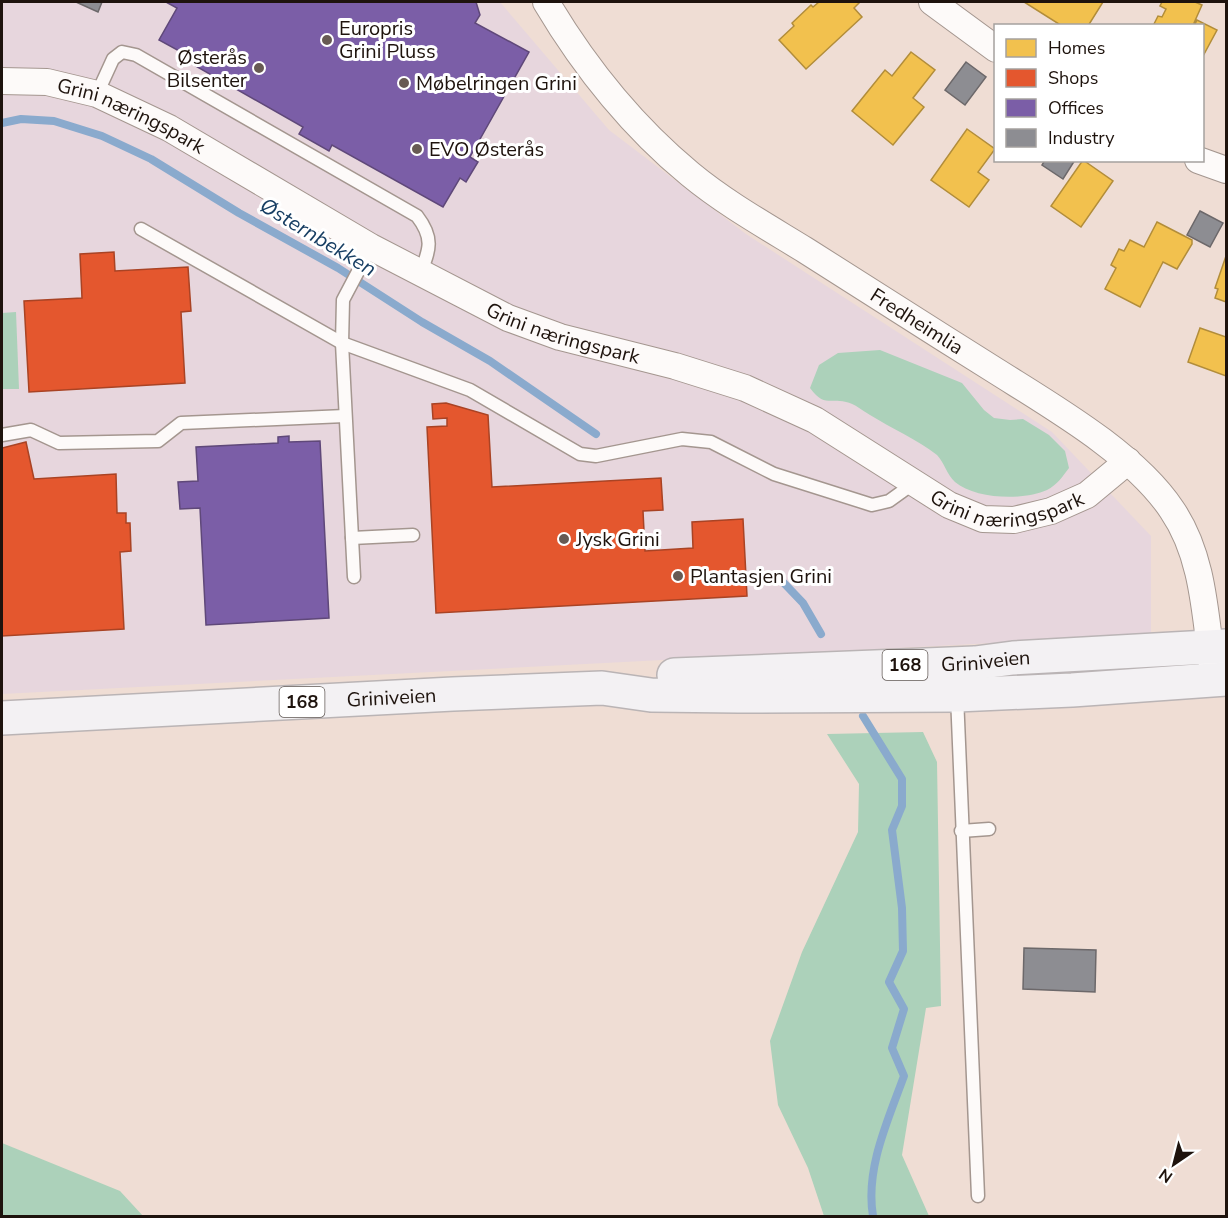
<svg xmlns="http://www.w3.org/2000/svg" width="1228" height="1218" viewBox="0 0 1228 1218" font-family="'Nunito Sans',sans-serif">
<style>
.commercial{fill:#e7d6dd}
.green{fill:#acd1ba}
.homes{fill:#f2c14e;stroke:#b28d3a;stroke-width:1.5}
.shops{fill:#e4572e;stroke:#a94324;stroke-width:1.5}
.offices{fill:#7b5ea7;stroke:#5f4879;stroke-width:1.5}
.industry{fill:#8d8d92;stroke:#6c686a;stroke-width:1.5}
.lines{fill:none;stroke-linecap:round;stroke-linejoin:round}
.stream{stroke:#8aaacd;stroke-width:8}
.service-casing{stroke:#a4968f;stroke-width:15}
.minor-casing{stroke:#a4968f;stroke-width:28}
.primary-casing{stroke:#bab4b5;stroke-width:36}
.service{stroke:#fdfaf9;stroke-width:12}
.minor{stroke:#fdfaf9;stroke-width:26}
.primary{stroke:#f3f1f3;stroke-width:33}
.poi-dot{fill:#675a53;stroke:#fff;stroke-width:2}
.labels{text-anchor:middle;stroke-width:6;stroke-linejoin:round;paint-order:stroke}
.shield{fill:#fff;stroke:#625a56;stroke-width:1.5}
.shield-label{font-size:18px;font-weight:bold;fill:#1e130d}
.poi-label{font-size:20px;fill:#1e130d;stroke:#fff;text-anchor:start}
.street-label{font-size:20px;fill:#1e130d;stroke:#fff}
.water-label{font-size:21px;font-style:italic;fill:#173e63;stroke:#fff}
</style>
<rect width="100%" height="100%" fill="#efddd4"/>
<polygon class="commercial" points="2,2 500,2 609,130 746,234 1052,432 1151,536 1151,635 2,694"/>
<g class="green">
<polygon points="16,312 19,389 2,389 2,313"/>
<path d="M880 350 962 383 984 410 994 418 1010 420 1023 419 1049 435 1065 451 1069 468C1063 476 1057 485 1047 490 1023 501 975 499 955 482 947 475 944 462 937 455 918 440 891 428 870 415 863 411 854 403 846 402 829 398 824 407 810 388L819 365 838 353Z"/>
<polygon points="923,732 937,762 941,1006 926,1008 902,1155 929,1216 824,1216 808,1168 778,1105 770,1041 802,952 858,832 859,784 827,734"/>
<polygon points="2,1143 120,1191 143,1216 2,1216"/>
</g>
<g class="homes">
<polygon points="819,2 860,2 854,8 862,17 806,69 779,40 794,26 792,23 811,5 813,7"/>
<polygon points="1024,2 1103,2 1088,26 1062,26"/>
<polygon points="1162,2 1195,2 1202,5 1194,23 1195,24 1197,20 1217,30 1202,58 1202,26 1153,26 1158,16 1162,17 1166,9 1160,6"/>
<polygon points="911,52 935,70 913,98 924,107 893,145 852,111 885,70 892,76"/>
<polygon points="967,129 995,149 978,172 989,180 969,207 931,180"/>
<polygon points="1083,160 1113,181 1081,227 1051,206"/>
<polygon points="1157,222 1192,240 1192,244 1177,269 1163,262 1140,307 1105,289 1116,268 1111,265 1119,249 1124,251 1130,240 1144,247"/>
<polygon points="1226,256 1226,302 1215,298 1218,289 1215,288"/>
<polygon points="1200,328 1226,337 1226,376 1188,362"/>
</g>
<g class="shops">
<polygon points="114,252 115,271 188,267 191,311 181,312 185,383 29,392 24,301 82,298 80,254"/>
<polygon points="446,403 488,415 492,487 661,478 663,510 643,511 645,551 693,548 692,522 743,519 747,596 436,613 427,427 447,426 447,418 433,419 432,404"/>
<polygon points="26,442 34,479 116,474 117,513 126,513 126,523 130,523 131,551 120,552 124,629 2,636 2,448"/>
</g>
<g class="offices">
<polygon points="166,2 476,2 480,15 475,23 529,52 470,157 478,162 466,182 460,178 443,207 332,145 329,151 299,134 303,127 192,64 194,59 159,40 177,8"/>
<polygon points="289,436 289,442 320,441 329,618 206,625 200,508 180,509 178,482 198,481 196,447 278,443 278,437"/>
</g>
<g class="industry">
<polygon points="76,2 102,2 98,12"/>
<polygon points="966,62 986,77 965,105 945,90"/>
<polygon points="1045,160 1075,160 1063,179 1042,165"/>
<polygon points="1200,211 1223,223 1210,247 1187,235"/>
<polygon points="1024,948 1096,950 1095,992 1023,989"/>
</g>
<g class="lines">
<g class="stream">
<polyline points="2,123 21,119 54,121 102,136 151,159 239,213 338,268 422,322 490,361 596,434"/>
<polyline points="781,580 803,603 821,634"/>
<path d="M863 716 902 779V806L892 830 902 908 903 951 889 982 904 1009 892 1048 904 1076C888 1120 865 1169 873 1216"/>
</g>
<defs>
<g id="service">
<path d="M97 94 113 59 122 52 136 55 417 216C434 238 430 249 420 274"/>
<polyline points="141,229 342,343 470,390 580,454 596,456 682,439 711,442 774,474 872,505 889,501 914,483"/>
<polyline points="2,435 31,430 59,443 158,441 181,423 345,416"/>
<polyline points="352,538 413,535"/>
<polyline points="354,577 342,343 343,300 371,247"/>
<polyline points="957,696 978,1196"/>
<polyline points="961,831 989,829"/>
</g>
<g id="minor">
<path id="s1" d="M546 2C584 66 632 126 690 174 725 203 766 226 805 250 868 290 932 331 996 371 1053 407 1135 454 1172 510 1203 555 1205 613 1212 665"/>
<polyline points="932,2 996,49"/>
<path id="s2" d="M2 81 47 82 97 94 169 128 371 247 508 318 560 337 675 366 745 388 815 420 949 505 983 519 1014 520 1051 511 1087 495 1128 461"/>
<polyline points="1198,160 1226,170"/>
</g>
<g id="primary">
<path id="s3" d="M674 675 975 663 1013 658 1226 646"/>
<path id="s4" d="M2 718 453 694 602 688 651 695 738 696 957 695 1072 690 1226 679"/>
</g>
</defs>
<use href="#service" class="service-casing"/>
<use href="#minor" class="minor-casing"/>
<use href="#primary" class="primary-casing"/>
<use href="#service" class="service"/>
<use href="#minor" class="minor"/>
<use href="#primary" class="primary"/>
</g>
<g class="poi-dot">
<circle cx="327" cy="40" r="6"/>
<circle cx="259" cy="68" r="6"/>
<circle cx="404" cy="83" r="6"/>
<circle cx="417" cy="149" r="6"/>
<circle cx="564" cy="539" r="6"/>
<circle cx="678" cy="576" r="6"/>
</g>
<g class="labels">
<g class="shield">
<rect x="882.5" y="650" width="45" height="30" rx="4.5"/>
<rect x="279.5" y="687" width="45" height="30" rx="4.5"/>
</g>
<g class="shield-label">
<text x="905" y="671">168</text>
<text x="302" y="708">168</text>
</g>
<g class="poi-label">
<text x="339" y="35">Europris<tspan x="339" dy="23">Grini Pluss</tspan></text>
<text x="247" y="64" text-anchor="end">Østerås<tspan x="247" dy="23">Bilsenter</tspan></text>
<text x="416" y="90">Møbelringen Grini</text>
<text x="429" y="156">EVO Østerås</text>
<text x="576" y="546">Jysk Grini</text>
<text x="690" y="583">Plantasjen Grini</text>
</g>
<g class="street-label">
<text dy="7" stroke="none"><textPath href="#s2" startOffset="136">Grini næringspark</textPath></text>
<text dy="7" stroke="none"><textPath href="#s1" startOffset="496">Fredheimlia</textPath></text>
<text dy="7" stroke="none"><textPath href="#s2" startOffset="622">Grini næringspark</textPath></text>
<text dy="7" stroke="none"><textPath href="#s2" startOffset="1108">Grini næringspark</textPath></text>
<text dy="7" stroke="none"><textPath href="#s3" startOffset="312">Griniveien</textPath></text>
<text dy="7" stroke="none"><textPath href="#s4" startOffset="390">Griniveien</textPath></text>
</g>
<g class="water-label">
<text transform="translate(318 237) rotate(31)" y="7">Østernbekken</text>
</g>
</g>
<rect width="1228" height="1218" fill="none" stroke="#1e130d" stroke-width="6"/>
<rect x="994" y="24" width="210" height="138" fill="#ffffff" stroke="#a5a19e" stroke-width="1.5"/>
<rect x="1006" y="39" width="30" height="18" fill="#f2c14e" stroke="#a5a19e" stroke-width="1.5"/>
<text x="1048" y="54" font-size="18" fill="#1e130d">Homes</text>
<rect x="1006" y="69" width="30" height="18" fill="#e4572e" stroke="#a5a19e" stroke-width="1.5"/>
<text x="1048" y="84" font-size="18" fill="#1e130d">Shops</text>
<rect x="1006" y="99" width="30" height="18" fill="#7b5ea7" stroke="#a5a19e" stroke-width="1.5"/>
<text x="1048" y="114" font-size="18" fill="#1e130d">Offices</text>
<rect x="1006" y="129" width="30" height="18" fill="#8d8d92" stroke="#a5a19e" stroke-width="1.5"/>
<text x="1048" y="144" font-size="18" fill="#1e130d">Industry</text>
<g transform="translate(1174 1164) rotate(215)" stroke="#ffffff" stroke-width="4.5" paint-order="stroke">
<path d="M0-4.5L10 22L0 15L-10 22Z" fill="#1e130d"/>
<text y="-9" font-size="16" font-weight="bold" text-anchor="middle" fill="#1e130d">N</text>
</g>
</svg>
